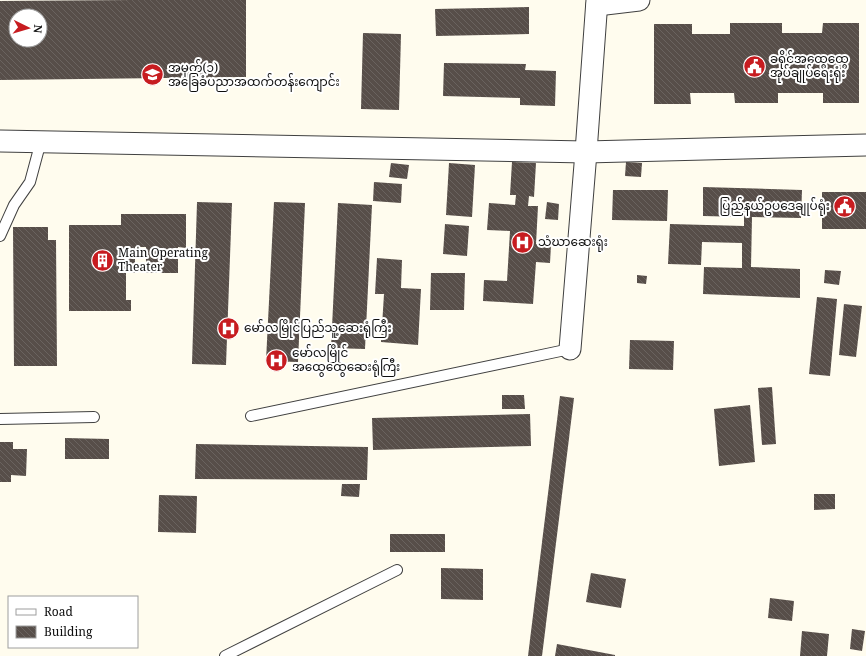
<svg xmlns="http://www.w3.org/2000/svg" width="866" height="656" viewBox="0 0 866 656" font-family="'Noto Serif','Noto Sans Myanmar',serif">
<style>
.building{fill:url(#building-back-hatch);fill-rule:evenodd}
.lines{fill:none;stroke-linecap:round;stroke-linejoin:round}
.service-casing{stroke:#404040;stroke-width:12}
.minor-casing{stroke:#404040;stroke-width:23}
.service{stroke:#fff;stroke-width:10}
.minor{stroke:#fff;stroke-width:21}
.labels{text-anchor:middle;stroke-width:4;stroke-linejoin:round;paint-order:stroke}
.poi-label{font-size:12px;fill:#0d0d0d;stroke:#fff;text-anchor:start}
</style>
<defs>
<pattern id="building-back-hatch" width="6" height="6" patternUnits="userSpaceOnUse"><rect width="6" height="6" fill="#574e49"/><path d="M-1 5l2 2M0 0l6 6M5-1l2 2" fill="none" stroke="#6a635f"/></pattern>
</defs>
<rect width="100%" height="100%" fill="#fffcee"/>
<g class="building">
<path d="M131 0H246V77L0 80V1ZM16 16H40V40H16Z"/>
<polygon points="529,7 529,34 436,36 435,9"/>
<polygon points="730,23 782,23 782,33 822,33 823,23 859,23 859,103 823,103 823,93 778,93 778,103 735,103 734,93 690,93 691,104 654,104 654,24 692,24 692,34 730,34"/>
<polygon points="363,33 401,34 399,110 361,109"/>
<polygon points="444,63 526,64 525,70 556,71 555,106 520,105 520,98 443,96"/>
<polygon points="512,162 536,163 534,197 529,196 528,206 538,206 536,244 551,245 550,263 536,262 533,304 483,301 484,280 507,281 510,231 487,230 489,203 515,205 516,195 510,195"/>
<polygon points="626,162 642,163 641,177 625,176"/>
<polygon points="391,163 409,165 407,179 389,177"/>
<polygon points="449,163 475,165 472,217 446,215"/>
<polygon points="374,182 402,184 401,203 373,201"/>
<polygon points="703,187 802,190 801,218 752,217 751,267 800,269 800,298 703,294 704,267 742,268 742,243 702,242 701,265 668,264 670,224 744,226 744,217 703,216"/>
<polygon points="613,190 668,190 667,221 612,220"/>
<rect x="822" y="192" width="44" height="37"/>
<polygon points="197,202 232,203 226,365 192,364"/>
<polygon points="274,202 305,203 298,362 266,361"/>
<polygon points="547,202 559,204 558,220 545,219"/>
<polygon points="338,203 372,205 365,349 331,348"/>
<polygon points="121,214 186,214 186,248 178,247 178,273 146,273 146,247 135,247 135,273 126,272 126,300 131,300 131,311 69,311 69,225 121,225"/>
<polygon points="445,224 469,226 467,256 443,254"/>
<polygon points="13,227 48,227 48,240 56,240 57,366 14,366"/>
<polygon points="377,258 402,260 401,288 421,289 418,345 381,342 384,294 375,294"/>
<polygon points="825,270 841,271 839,285 824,283"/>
<polygon points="431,273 465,273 464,310 430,310"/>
<polygon points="637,275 647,276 646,284 637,283"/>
<polygon points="817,297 837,299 830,376 809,374"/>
<polygon points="844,304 862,306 856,357 839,355"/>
<polygon points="630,340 674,341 673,370 629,369"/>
<polygon points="772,387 776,444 762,445 758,388"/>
<polygon points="502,395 524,395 525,409 502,409"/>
<polygon points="560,396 574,398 542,656 528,656"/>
<polygon points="750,405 755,462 719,466 714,409"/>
<polygon points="530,414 531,446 373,450 372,418"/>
<polygon points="65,438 109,439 109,459 65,459"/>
<polygon points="0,442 13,442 13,449 27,449 26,476 11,475 11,482 0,482"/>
<polygon points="196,444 368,447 367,480 195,479"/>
<polygon points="342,484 360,484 359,497 341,496"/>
<polygon points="814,494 835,494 835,509 814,510"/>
<polygon points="159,495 197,496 196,533 158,532"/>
<rect x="390" y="534" width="55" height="18"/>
<polygon points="441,568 483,569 483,600 441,599"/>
<polygon points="591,573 626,579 621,608 586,602"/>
<polygon points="770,598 794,601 792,621 768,618"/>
<polygon points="852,629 865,631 862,651 850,649"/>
<polygon points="802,631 829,634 827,656 800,656"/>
<polygon points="557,644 615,655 615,656 555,656"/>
</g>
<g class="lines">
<defs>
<g id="service">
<polyline points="0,236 14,205 30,182 41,141"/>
<polyline points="251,416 570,349"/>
<polyline points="0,419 94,417"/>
<polyline points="225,656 397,570"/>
</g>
<g id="minor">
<polyline points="597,5 639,0"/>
<polyline points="0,141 586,152 866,145"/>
<polyline points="570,349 586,152 597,0"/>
</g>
</defs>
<use href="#service" class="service-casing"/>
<use href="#minor" class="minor-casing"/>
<use href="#service" class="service"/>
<use href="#minor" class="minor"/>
</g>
<defs>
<symbol id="civic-disc" viewBox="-11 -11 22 22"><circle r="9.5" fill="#c71c20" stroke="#fff"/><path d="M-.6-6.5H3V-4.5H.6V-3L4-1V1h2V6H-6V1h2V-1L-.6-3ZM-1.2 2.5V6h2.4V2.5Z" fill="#fff"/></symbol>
<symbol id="school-disc" viewBox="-11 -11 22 22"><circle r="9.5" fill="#c71c20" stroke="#fff"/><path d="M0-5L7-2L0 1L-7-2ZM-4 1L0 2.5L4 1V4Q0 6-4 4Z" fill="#fff"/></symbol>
<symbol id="hospital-disc" viewBox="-11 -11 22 22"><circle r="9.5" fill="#c71c20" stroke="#fff"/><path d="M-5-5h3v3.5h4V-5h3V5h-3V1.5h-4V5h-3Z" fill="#fff"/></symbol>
<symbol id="building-disc" viewBox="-11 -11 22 22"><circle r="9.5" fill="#c71c20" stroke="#fff"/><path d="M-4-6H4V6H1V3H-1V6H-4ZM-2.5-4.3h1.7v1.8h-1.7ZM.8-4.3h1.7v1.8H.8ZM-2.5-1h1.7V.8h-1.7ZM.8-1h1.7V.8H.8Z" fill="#fff"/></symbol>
</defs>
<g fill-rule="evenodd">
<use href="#civic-disc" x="742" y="54" width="25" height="25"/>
<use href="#school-disc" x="140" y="62" width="25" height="25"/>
<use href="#civic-disc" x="832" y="194" width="25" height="25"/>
<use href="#hospital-disc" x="510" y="230" width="25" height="25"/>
<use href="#building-disc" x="90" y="248" width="25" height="25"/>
<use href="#hospital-disc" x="216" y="316" width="25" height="25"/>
<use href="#hospital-disc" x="264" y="348" width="25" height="25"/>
</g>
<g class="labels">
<g class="poi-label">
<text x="770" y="63">ခရိုင်အထွေထွေ<tspan x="770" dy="14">အုပ်ချုပ်ရေးရုံး</tspan></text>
<text x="168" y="72">အမှတ်(၁)<tspan x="168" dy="14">အခြေခံပညာအထက်တန်းကျောင်း</tspan></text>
<text x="830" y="210" text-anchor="end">ပြည်နယ်ဥပဒေချုပ်ရုံး</text>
<text x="538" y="246">သံဃာဆေးရုံး</text>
<text x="118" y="257">Main Operating<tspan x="118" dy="14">Theater</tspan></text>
<text x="244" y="332">မော်လမြိုင်ပြည်သူ့ဆေးရုံကြီး</text>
<text x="292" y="357">မော်လမြိုင်<tspan x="292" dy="14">အထွေထွေဆေးရုံကြီး</tspan></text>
</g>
</g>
<rect x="8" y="596" width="130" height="52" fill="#ffffff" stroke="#9e9e9e"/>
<rect x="16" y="609" width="20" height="6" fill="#ffffff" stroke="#9e9e9e"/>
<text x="44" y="616" font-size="12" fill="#0d0d0d">Road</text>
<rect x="16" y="626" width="20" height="12" fill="url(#building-back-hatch)" stroke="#9e9e9e"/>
<text x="44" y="636" font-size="12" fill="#0d0d0d">Building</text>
<g transform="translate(28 28) rotate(95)"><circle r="19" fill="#ffffff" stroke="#9e9e9e"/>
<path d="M0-3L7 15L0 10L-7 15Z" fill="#c71c20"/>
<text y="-6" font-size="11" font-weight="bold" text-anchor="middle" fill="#0d0d0d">N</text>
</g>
</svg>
